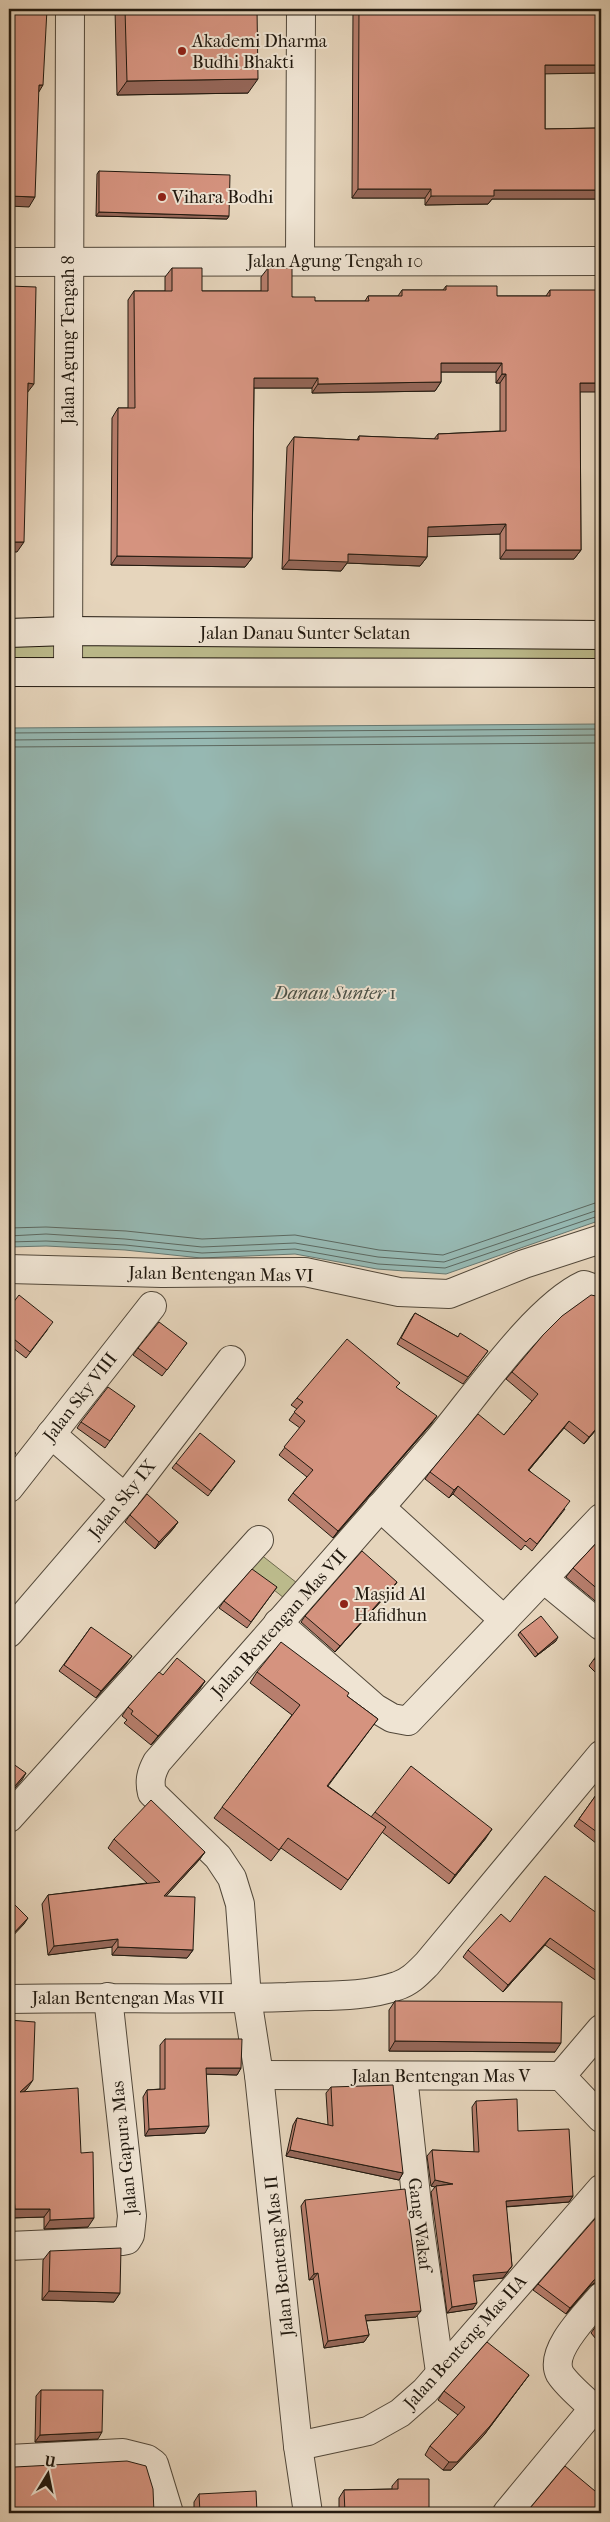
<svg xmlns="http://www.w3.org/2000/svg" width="610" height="2522" viewBox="0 0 610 2522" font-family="'IM FELL French Canon',serif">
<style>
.green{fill:#bcbb8c;stroke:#6e6a4e}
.water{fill:#96b8b2;stroke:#677871}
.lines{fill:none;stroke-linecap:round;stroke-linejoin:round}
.shore{stroke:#5c6860;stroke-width:1}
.street-casing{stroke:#52483a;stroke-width:30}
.secondary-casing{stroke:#21190f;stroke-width:30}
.street{stroke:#efe4d3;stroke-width:28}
.secondary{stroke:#efe4d3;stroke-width:28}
.wall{fill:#b77e6d;stroke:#21190f;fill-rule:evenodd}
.shaded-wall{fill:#956759;stroke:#21190f}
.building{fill:#d5937f;stroke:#21190f}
.poi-dot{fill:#8f2418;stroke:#efe4d3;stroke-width:2}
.labels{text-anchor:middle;stroke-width:4;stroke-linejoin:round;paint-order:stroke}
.poi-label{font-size:18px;fill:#21190f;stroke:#efe4d3;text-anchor:start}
.street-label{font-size:18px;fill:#21190f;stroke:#efe4d3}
.water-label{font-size:19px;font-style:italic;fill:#4a5148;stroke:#efe4d3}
</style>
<rect width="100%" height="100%" fill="#e6d5bc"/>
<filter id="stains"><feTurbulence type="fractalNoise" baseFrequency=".004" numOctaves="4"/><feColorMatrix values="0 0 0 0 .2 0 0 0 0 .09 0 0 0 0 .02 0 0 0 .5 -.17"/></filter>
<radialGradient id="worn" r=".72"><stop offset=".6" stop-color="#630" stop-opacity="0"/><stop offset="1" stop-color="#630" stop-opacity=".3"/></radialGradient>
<g class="green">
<polygon points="9,633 601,635 601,673 9,672"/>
<polygon points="260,1554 297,1583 284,1598 248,1569"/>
</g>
<polygon class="water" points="601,724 601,1220 446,1274 377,1269 295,1254 201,1258 125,1250 46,1246 9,1247 9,728"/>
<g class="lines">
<g class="shore">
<polyline points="9,733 601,729"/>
<polyline points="9,740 601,735"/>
<polyline points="9,747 601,743"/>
<polyline points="9,1228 46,1227 126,1231 202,1239 295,1235 379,1250 443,1255 601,1201"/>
<polyline points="9,1236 46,1234 125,1239 202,1247 295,1243 378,1257 444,1262 601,1209"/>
<polyline points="9,1242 46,1241 125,1245 202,1253 295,1249 378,1264 445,1268 601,1215"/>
</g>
<defs>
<g id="street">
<polyline points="300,261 301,9"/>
<polyline points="9,262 601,261"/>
<polyline points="68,671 70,9"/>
<polyline points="9,1269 162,1273 305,1272 399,1292 449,1294 524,1264 601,1239"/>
<polyline points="51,1434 125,1498"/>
<polyline points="9,1488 152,1306"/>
<polyline points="380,1507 504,1620"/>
<polyline points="545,1580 601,1626"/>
<polyline points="278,1623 375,1708 392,1718 408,1721 601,1518"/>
<polyline points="9,1633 125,1498 231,1360"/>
<polyline points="9,1818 259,1540"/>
<path d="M9 1999C102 1997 194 2000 287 1997 322 1995 363 1998 397 1986 410 1982 418 1973 427 1964L601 1755"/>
<polyline points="259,2075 561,2076 601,2029"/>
<polyline points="403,2076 419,2223 440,2372"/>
<polyline points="561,2076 601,2118"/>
<polyline points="9,2246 122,2241 127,2240 130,2235 132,2216 108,1997"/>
<path d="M601 2297C587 2314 548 2351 560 2374 568 2387 590 2404 601 2415"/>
<polyline points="298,2446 368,2431 400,2413 425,2391 601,2189"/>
<polyline points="9,2459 123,2453 147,2459 154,2464 169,2513"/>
<path d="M308 2513 298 2446 259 2075 247 1998 240 1904 232 1878 218 1857 152 1793C149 1781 151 1773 157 1762 251 1654 347 1547 440 1438 475 1396 536 1307 584 1285L601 1291"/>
<polyline points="507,2513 594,2408"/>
</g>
<g id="secondary">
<polyline points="9,633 67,631 601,635"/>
<polyline points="9,672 601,673"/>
</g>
</defs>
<use href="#street" class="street-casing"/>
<use href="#secondary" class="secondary-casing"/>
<use href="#street" class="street"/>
<use href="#secondary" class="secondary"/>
</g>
<g class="wall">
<polygon points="115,9 257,9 248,93 117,95"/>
<path d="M354 9H601V199H492L488 204 425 205V198H352L353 10ZM545 73H597V128L545 129Z"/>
<polygon points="99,171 229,216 227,219 96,216 97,174"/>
<polygon points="172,268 202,291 261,291 261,277 268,268 292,297 315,301 365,301 368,296 398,296 402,290 443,290 446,286 497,296 546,296 550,290 580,392 581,550 574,559 500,559 500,534 427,536 427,557 420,566 347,563 341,571 282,569 287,447 294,437 357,440 359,436 434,439 438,434 500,431 500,383 496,383 496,372 441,372 441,382 435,391 312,393 312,388 254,388 252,558 245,567 111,565 112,418 118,408 128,408 128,300 134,291 165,291 165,277"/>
<polygon points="601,1297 601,1426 600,1425 584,1444 564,1428 529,1470 565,1509 532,1551 525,1545 521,1550 453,1494 449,1498 425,1479 430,1472 504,1435 532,1401 506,1379 512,1372"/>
<polygon points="9,1308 48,1329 26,1358 9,1345"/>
<polygon points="415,1313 458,1337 488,1351 463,1384 397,1344 411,1319"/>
<polygon points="187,1343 162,1376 133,1355 138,1348"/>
<polygon points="396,1388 432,1423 333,1538 288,1500 293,1493 307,1477 279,1455 300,1428 289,1420 297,1409 291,1405 297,1398"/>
<polygon points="135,1406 105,1448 77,1428 81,1422"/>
<polygon points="235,1461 208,1496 172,1468 176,1463"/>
<polygon points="130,1515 178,1522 173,1529 155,1549 125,1522"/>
<polygon points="601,1538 601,1605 600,1605 566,1577 573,1568"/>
<polygon points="397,1582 392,1589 335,1652 301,1622 305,1616"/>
<polygon points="277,1587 247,1628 219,1608 224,1601"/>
<polygon points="91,1627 127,1663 96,1698 59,1671"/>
<polygon points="520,1632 556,1641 535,1657 518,1635"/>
<polygon points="601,1651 601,1678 589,1666 594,1659"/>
<polygon points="257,1672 347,1696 378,1719 328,1786 371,1817 375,1812 486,1838 449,1884 382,1832 341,1890 281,1848 271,1861 214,1818 292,1715 250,1683"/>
<polygon points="163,1675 205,1681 199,1690 151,1745 124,1723 127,1720 122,1716 128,1707"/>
<polygon points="601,1788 601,1847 574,1826"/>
<polygon points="114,1839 205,1852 199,1860 166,1896 193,1950 187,1958 112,1955 112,1947 48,1955 42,1904 48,1895 147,1883 108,1848"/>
<polygon points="601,1916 601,1984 545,1945 503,1992 463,1957 468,1950 510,1922"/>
<polygon points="395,2001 555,2052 389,2051 389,2010"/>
<polygon points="9,2020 27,2089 24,2091 81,2153 88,2227 44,2229 44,2217 9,2218"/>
<polygon points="165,2039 241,2068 237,2075 206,2074 205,2133 145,2136 143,2097 147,2090 160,2089 160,2045"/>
<polygon points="601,2064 601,2075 597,2070"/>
<polygon points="331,2087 403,2173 399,2180 286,2156 293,2125 297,2118 328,2125 326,2093"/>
<polygon points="476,2101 518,2131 573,2196 569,2202 506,2207 512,2266 503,2278 474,2281 473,2309 447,2313 431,2192 435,2187 431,2186 427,2156 432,2150 474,2152 472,2107"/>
<polygon points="305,2200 416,2317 366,2321 369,2335 364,2342 324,2348 313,2279 309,2280 301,2206"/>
<polygon points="50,2251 120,2293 114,2302 42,2300 43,2260"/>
<polygon points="596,2282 590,2286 566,2314 533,2290 538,2284"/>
<polygon points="601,2319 601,2345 591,2333"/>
<polygon points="529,2375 484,2435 451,2470 443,2470 425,2455 430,2446 458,2415 438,2400 444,2391"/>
<polygon points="41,2390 98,2439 35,2442 36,2396"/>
<polygon points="398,2479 429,2513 339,2513 339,2498 344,2490 392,2489 392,2486"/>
<polygon points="199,2494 257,2513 194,2513 194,2502"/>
</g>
<g class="shaded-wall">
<polygon points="545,65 601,65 601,67 597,73 539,74"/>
<polygon points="258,79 248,93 117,95 127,81"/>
<polygon points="39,85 43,85 37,95"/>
<polygon points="358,189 431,189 425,198 352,198"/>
<polygon points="494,190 601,190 601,199 492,199 488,204 425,205 431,196"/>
<polygon points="9,196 35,197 29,207 9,206"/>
<polygon points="99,212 229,216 227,219 96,216"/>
<polygon points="441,363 502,363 496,372 435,372"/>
<polygon points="502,374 506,374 500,383 496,383"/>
<polygon points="254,378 318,378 312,388 247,388"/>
<polygon points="441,382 435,391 312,393 318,384"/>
<polygon points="28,383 34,384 27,393"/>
<polygon points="580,383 601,383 601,392 574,392"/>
<polygon points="506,524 500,534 421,537 428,527"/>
<polygon points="9,542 24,542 17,552 9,552"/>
<polygon points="506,550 581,550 574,559 500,559"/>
<polygon points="348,554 427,557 420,566 347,563 341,571 282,569 289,560"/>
<polygon points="117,556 252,558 245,567 111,565"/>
<polygon points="437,1416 432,1423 333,1538 338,1531"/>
<polygon points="569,1421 564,1428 523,1477 528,1470"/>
<polygon points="601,1423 600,1425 584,1444 589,1437"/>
<polygon points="458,1486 453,1494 449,1498 454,1490"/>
<polygon points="178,1522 173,1529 155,1549 159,1542"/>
<polygon points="397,1582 392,1589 335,1652 340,1646"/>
<polygon points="558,1637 556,1641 535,1657 538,1654"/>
<polygon points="132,1656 127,1663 96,1698 101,1691"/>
<polygon points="205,1681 199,1690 151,1745 158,1736"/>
<polygon points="26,1773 22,1780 9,1795 9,1793"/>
<polygon points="492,1829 486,1838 449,1884 455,1875"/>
<polygon points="205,1852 199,1860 159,1904 164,1896"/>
<polygon points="28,1918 24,1924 9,1940 9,1938"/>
<polygon points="550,1938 545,1945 503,1992 508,1985"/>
<polygon points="118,1939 112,1947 48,1955 54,1946"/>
<polygon points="118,1947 193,1950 187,1958 112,1955"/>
<polygon points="395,2041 561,2043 555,2052 389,2051"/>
<polygon points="206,2068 241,2068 237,2075 202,2074"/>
<polygon points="33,2080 27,2089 14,2100 20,2092"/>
<polygon points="209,2126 205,2133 145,2136 149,2129"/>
<polygon points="290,2150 403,2173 399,2180 286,2156"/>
<polygon points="435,2180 453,2184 436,2186 435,2187 431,2186"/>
<polygon points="573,2196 569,2202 501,2207 506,2201"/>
<polygon points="9,2197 14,2197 9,2205"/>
<polygon points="15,2209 50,2209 44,2217 9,2218"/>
<polygon points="94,2218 88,2227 44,2229 50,2220"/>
<polygon points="512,2266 503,2278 468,2282 473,2275"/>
<polygon points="318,2273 313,2279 309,2280 314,2274"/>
<polygon points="601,2276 601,2283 596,2282 590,2286 566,2314 570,2308 594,2280"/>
<polygon points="49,2291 120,2293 114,2302 42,2300"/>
<polygon points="477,2303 473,2309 447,2313 452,2307"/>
<polygon points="421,2311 416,2317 361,2321 365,2315"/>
<polygon points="369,2335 364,2342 324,2348 328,2341"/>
<polygon points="529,2375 484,2435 451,2470 443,2470 449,2462"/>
<polygon points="102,2432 98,2439 35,2442 40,2435"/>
</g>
<g class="building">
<polygon points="9,9 47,9 43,85 39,85 35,197 9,196"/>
<polygon points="125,9 257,9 258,79 127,81"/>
<polygon points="359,9 601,9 601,65 545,65 545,129 601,128 601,190 494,190 494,196 431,196 431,189 358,189"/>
<polygon points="99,171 230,175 229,216 99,212"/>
<polygon points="172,268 202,268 202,291 268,291 268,268 292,268 292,297 315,297 315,301 369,301 368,296 402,296 402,290 446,290 446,286 497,286 497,296 550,296 550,290 601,290 601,383 580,383 581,550 506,550 506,524 428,527 427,557 348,554 348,562 289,560 294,437 359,440 359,436 438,439 438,434 506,431 506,374 502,374 502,363 441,363 441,382 318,384 318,378 254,378 252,558 117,556 118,408 135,408 134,291 172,291"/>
<polygon points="9,286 36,287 34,384 28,383 24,542 9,542"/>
<polygon points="19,1295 53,1322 30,1352 9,1335 9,1308"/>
<polygon points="591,1295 601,1297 601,1423 589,1437 569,1421 528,1470 570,1501 537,1544 530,1538 526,1542 458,1486 454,1490 430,1472 478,1414 504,1435 538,1394 512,1372 543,1335 562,1316"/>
<polygon points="415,1313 458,1337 460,1333 488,1351 468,1377 401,1338"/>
<polygon points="159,1322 187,1343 167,1370 138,1348"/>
<polygon points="347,1339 400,1383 396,1387 437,1416 338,1531 293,1493 313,1470 284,1447 305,1421 294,1412 303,1402 297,1398"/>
<polygon points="108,1387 135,1406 110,1441 81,1422"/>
<polygon points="200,1433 235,1461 211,1491 176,1463"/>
<polygon points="9,1447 16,1453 9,1462"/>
<polygon points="147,1494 178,1522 159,1542 130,1515"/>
<polygon points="601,1538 601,1592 573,1568"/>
<polygon points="362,1551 397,1582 340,1646 305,1616"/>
<polygon points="252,1569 277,1587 251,1622 224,1601"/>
<polygon points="541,1616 558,1637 538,1654 520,1632"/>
<polygon points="91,1627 132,1656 101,1691 64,1665"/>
<polygon points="281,1642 349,1693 347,1696 378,1719 327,1786 386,1827 348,1880 288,1838 279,1850 222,1807 300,1705 257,1672"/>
<polygon points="601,1651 601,1666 594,1659"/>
<polygon points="177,1658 205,1681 158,1736 131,1714 133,1711 128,1707 159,1672 163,1675"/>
<polygon points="9,1761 26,1773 9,1793"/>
<polygon points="411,1766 492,1829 455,1875 375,1812"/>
<polygon points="601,1788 601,1835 579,1819"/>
<polygon points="151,1800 205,1852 164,1896 195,1897 193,1950 118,1947 118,1939 54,1946 48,1895 160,1882 114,1839"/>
<polygon points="545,1876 601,1916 601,1974 550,1938 508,1985 468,1950 501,1914 510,1922"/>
<polygon points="9,1899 28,1918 9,1938"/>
<polygon points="395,2001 562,2002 561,2043 395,2041"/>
<polygon points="9,2020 35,2022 33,2080 20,2092 78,2088 81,2153 93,2152 94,2218 50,2220 50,2209 15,2209 14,2197 9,2197"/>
<polygon points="165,2039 242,2039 241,2068 206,2068 209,2126 149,2129 147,2090 165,2089"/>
<polygon points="393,2085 403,2173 290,2150 297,2118 333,2126 331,2087"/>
<polygon points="517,2099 518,2131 569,2129 573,2196 506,2201 512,2266 507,2272 473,2275 477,2303 452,2307 436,2186 453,2184 435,2180 432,2150 479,2152 476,2101"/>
<polygon points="405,2189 421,2311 365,2315 369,2335 328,2341 318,2273 314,2274 305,2200"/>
<polygon points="601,2212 601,2276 594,2280 570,2308 538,2284"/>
<polygon points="121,2248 120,2293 49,2291 50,2251"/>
<polygon points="601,2319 601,2333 595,2326"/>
<polygon points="487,2342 529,2375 490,2426 457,2462 449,2462 430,2446 465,2407 444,2391"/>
<polygon points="41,2390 103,2390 102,2432 40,2435"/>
<polygon points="127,2461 146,2466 153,2489 154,2513 9,2513 9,2466 15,2467"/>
<polygon points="565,2466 601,2496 601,2513 526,2513"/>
<polygon points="398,2479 429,2479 429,2513 345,2513 344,2490 398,2489"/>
<polygon points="256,2491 257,2513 200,2513 199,2494"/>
</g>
<g class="poi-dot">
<circle cx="182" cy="51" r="5"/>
<circle cx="162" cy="197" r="5"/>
<circle cx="344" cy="1604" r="5"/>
</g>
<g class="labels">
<g class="poi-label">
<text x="192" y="47">Akademi Dharma<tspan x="192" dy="21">Budhi Bhakti</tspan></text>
<text x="172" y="203">Vihara Bodhi</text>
<text x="354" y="1600">Masjid Al<tspan x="354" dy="21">Hafidhun</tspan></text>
</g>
<g class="street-label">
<text x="335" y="267">Jalan Agung Tengah 10</text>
<text transform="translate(68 340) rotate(-90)" y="6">Jalan Agung Tengah 8</text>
<text x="305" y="639">Jalan Danau Sunter Selatan</text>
<text transform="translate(221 1274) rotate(1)" y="6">Jalan Bentengan Mas VI</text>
<text transform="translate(80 1397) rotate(-52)" y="6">Jalan Sky VIII</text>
<text transform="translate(122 1499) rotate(-51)" y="6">Jalan Sky IX</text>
<text transform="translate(279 1623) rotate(-48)" y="6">Jalan Bentengan Mas VII</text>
<text x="128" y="2004">Jalan Bentengan Mas VII</text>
<text x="441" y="2082">Jalan Bentengan Mas V</text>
<text transform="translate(124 2148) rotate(-96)" y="6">Jalan Gapura Mas</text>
<text transform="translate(420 2224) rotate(83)" y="6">Gang Wakaf</text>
<text transform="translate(279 2256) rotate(-96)" y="6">Jalan Benteng Mas II</text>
<text transform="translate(465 2342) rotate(-48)" y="6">Jalan Benteng Mas IIA</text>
</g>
<g class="water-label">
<text x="335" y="999">Danau Sunter 1</text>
</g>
</g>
<rect width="610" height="2522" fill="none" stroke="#e6d5bc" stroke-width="30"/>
<rect x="10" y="10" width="590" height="2502" fill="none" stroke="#21190f" stroke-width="2.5"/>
<rect x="15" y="15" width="580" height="2492" fill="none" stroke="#21190f"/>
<g transform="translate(48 2474) rotate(10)" stroke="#efe4d3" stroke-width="4" paint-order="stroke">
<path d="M0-4L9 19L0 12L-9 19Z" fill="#21190f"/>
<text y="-8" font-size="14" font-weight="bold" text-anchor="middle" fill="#21190f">U</text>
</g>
<rect width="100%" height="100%" filter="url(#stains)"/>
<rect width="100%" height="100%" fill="url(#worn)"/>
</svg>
